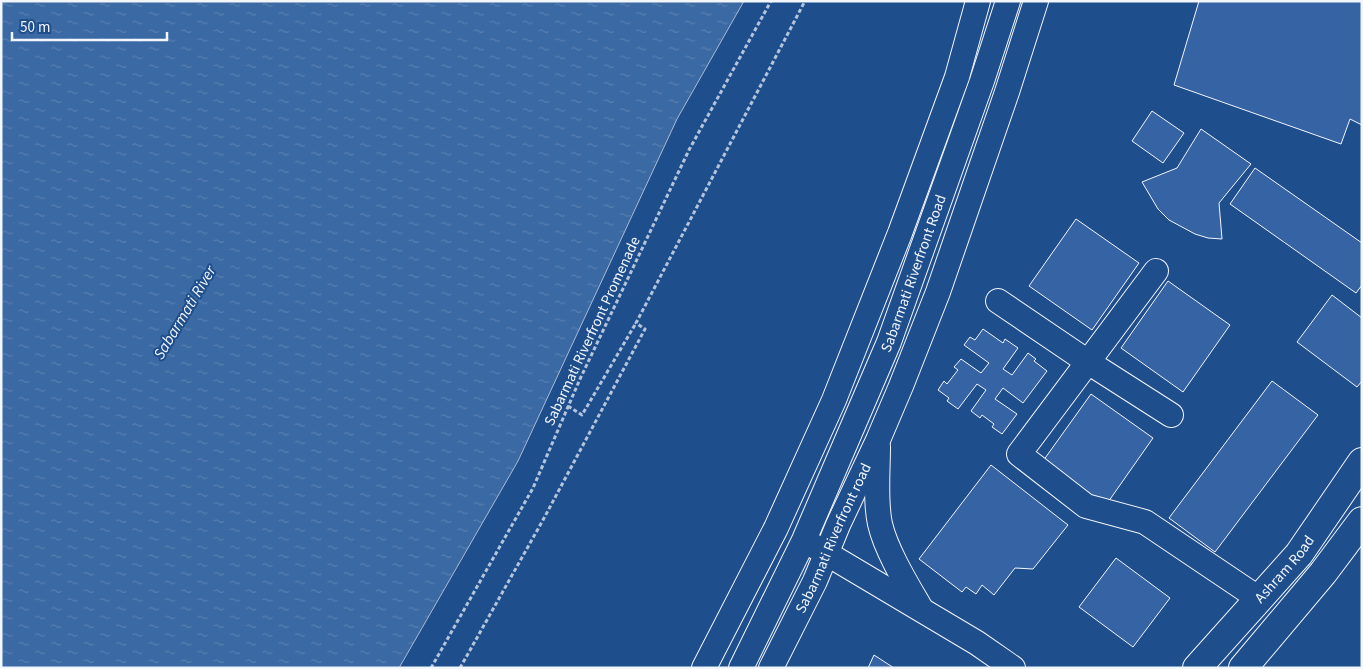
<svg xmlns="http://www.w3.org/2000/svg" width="1363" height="669" viewBox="0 0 1363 669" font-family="'Source Sans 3',sans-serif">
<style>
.water{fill:url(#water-ripples);stroke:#a8bbd7}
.building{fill:#3563a3;stroke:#f2f6ff}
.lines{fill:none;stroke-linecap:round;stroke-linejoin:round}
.minor-casing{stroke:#f2f6ff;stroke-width:26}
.major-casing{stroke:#f2f6ff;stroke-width:30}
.path{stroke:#b3c4dc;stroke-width:3;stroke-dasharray:4 2.5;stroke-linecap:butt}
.minor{stroke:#1f4e8c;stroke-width:24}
.major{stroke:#1f4e8c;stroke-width:28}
.labels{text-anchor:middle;stroke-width:4;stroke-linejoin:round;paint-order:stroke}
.street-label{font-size:15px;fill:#f2f6ff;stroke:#1f4e8c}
.water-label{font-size:16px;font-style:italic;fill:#f2f6ff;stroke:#1f4e8c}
</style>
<defs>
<pattern id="water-ripples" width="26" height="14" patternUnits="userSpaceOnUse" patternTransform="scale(1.25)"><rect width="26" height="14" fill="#3b69a3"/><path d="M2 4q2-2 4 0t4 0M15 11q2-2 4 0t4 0" fill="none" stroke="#587fb1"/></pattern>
</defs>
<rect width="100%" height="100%" fill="#1f4e8c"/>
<polygon class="water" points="1,1 744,1 677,119 518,461 399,668 1,668"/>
<g class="building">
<polygon points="1199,1 1362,1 1362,125 1350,119 1341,144 1174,85"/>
<polygon points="1152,111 1184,133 1163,163 1132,141"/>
<polygon points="1201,129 1251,164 1219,203 1222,239 1208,238 1195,234 1169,220 1158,209 1142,182 1177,168"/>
<polygon points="1255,168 1362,243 1362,285 1356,293 1230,204"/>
<polygon points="1076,219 1139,263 1092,330 1029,286"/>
<polygon points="1168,281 1230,325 1183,392 1121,348"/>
<polygon points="1332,295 1362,318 1362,381 1357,387 1297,342"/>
<polygon points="983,329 1003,343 1005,339 1018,348 1003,369 1012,375 1028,353 1036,359 1034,361 1047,371 1023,403 1003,388 995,399 1017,414 1002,434 992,427 994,424 982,415 980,418 971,411 986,390 977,384 958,409 947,401 949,398 938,390 944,381 947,384 958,370 954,367 961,359 981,373 989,363 964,345 970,337 975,340"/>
<polygon points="1272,381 1318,415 1215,552 1169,518"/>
<polygon points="1091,394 1153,438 1106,505 1043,461"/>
<polygon points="991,465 1068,525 1033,569 1015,568 994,595 982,585 976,594 966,587 962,592 919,559"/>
<polygon points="1116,558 1170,598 1133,647 1079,607"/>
<polygon points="874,655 894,668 868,668"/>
</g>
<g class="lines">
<defs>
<g id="minor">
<polyline points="1156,271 1019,454 1086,506 1145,522 1258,598"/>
<polyline points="998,301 1088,362 1171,415"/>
<path d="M878 447C878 470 875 501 880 524 886 550 906 583 920 607"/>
<polyline points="814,546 977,643 1013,668"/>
<polyline points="704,668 776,528 834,400 900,233 957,77 978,1"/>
<path id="s1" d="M741 668 804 540 889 342 982 81 1008 1"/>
<path id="s2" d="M771 668 815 581 838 525 878 440 901 386 938 292 1007 92 1036 1"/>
</g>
<g id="major">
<path id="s3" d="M1197 668 1299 554 1362 462"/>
<polyline points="1243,668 1323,573 1362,521"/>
</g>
</defs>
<use href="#minor" class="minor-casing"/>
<use href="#major" class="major-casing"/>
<g class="path">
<polyline points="568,406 582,415 636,323"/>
<polyline points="431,668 533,488 580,379 689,150 771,1"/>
<polyline points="460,668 543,520 645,329 636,323 805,1"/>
</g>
<use href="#minor" class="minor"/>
<use href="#major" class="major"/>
</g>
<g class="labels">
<g class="street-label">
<text dy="5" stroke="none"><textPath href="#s1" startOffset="431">Sabarmati Riverfront Road</textPath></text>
<text transform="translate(592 331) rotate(-65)" y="5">Sabarmati Riverfront Promenade</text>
<text dy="5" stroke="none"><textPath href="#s2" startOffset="144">Sabarmati Riverfront road</textPath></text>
<text dy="5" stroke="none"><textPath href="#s3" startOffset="132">Ashram Road</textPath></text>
</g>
<g class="water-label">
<text transform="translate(184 312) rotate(-59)" y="6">Sabarmati River</text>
</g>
</g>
<rect width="1363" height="669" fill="none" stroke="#f2f6ff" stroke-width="5"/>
<path d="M12 32v8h155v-8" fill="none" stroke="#f2f6ff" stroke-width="2.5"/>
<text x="20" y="32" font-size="15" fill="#f2f6ff" stroke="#1f4e8c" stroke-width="4" paint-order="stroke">50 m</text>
</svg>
